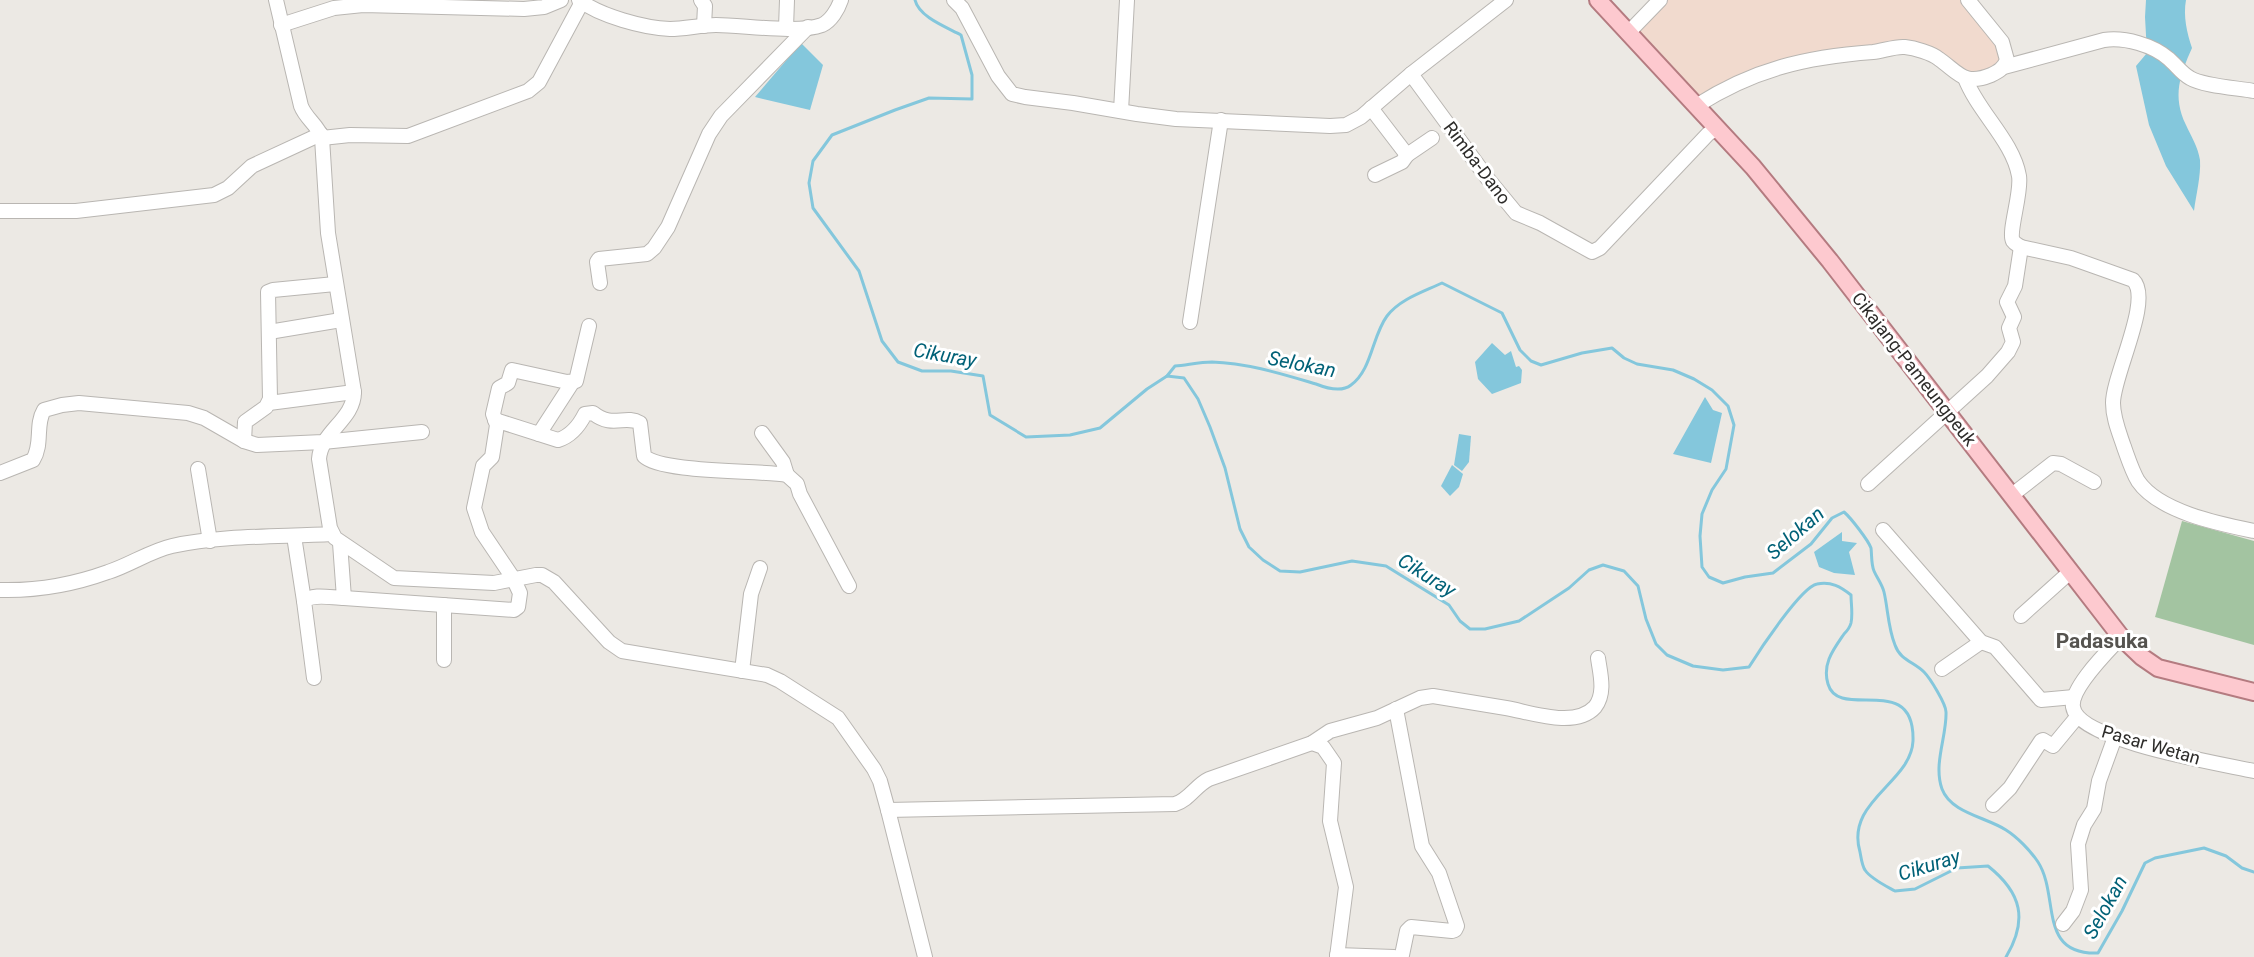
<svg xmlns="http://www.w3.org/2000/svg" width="2254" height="957" viewBox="0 0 2254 957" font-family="Roboto,sans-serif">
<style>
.commercial{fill:#f1dace}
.green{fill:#a3c4a1}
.water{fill:#84c7dc}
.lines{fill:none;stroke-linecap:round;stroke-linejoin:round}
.stream{stroke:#84c7dc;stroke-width:3}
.minor-casing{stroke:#b9b6b2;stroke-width:16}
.major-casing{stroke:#b47b80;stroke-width:20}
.minor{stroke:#fff;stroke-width:14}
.major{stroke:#fdc9cf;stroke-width:16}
.labels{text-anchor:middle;stroke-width:6;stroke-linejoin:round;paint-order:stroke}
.street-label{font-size:18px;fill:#2d2c2a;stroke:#fff}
.water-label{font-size:20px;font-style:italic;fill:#006177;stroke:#fff}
.quarter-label{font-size:21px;font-weight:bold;fill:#55534f;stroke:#fff}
</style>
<rect width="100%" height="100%" fill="#ece9e4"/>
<polygon class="commercial" points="1660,0 1968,0 2007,60 1984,77 1904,47 1773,68 1696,106 1629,32"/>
<polygon class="green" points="2182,521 2254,541 2254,645 2155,617"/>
<g class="water">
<path d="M2146 0H2186C2183 16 2187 33 2192 48 2180 75 2172 96 2186 125 2191 136 2198 147 2200 160 2201 176 2196 195 2194 211L2166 166 2149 125 2136 66 2147 53 2145 17Z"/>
<polygon points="801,43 823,65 810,110 755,97"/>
<polygon points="1492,343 1505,355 1511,351 1516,367 1519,366 1522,370 1521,383 1492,394 1478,379 1475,362"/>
<polygon points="1705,397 1713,410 1722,413 1711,463 1673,454"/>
<polygon points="1459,434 1471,436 1469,462 1462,471 1454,465"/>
<polygon points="1452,465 1463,474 1459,487 1450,496 1441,486"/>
<polygon points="1842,532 1842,541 1857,543 1849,552 1855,575 1834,573 1819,567 1814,552"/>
</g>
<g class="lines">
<g class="stream">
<path d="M915 0C919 17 946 27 961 35L972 75V99L929 98 895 110 832 135 813 161 809 183 813 208 859 271 882 341 898 362 922 371H951L983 376 990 415 1026 437 1070 435 1100 428 1147 389 1167 376 1184 378 1198 399 1210 427 1225 468 1240 529 1249 547 1263 560 1280 571 1300 572 1352 561 1386 566 1449 605 1460 621 1470 629H1485L1519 621 1569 588 1589 570 1603 565 1624 571 1638 586 1646 619 1656 644 1667 655 1693 666 1723 670 1749 667C1759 651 1801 587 1817 584 1831 581 1841 587 1851 595 1851 604 1853 614 1851 623 1850 627 1847 631 1844 634 1833 650 1822 664 1828 684 1839 722 1915 670 1913 741 1911 783 1845 801 1860 852 1861 857 1862 866 1865 870 1871 879 1886 886 1895 891L1915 889 1957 868 1988 866C2022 893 2028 920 2006 957"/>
<path d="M1167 376 1175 366C1187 365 1200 362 1212 362 1247 363 1282 374 1316 384 1326 388 1341 393 1351 385 1372 370 1372 336 1387 316 1400 299 1423 292 1442 283L1502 313 1520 350 1531 361 1541 365 1582 353 1612 348 1624 358 1637 364 1673 370 1694 379 1712 390 1728 406 1734 425 1726 469 1712 490 1702 514 1700 536 1702 567 1709 577 1723 583 1745 577 1773 573 1811 544 1832 518 1844 512C1851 518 1868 540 1871 548 1872 556 1871 564 1874 571 1877 578 1882 584 1884 592 1888 609 1888 628 1895 645 1900 660 1914 662 1924 672 1930 678 1946 704 1946 712 1947 736 1933 764 1942 789 1951 813 1986 817 2006 830 2017 837 2030 850 2038 862 2060 896 2037 955 2098 953L2122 911 2145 863 2155 858 2204 848 2226 856 2242 868 2254 872"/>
</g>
<defs>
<g id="minor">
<path d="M276 0 301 106C306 119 318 125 322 138L328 233 354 392C354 420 321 431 319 459L330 528 335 538 394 578 494 583 536 575H542L554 582 609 642 622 651 767 675 780 681 838 718 874 769 880 781 888 810 925 957"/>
<path d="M579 0C600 16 644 28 670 29 685 29 701 25 716 25 743 25 798 34 822 25 831 21 838 9 841 0"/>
<polyline points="701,0 705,6 704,26"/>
<polyline points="954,0 962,8 998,76 1012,94 1025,97 1073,103 1137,114 1176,119 1330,126 1346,125 1361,117 1411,74 1506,0"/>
<polyline points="281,25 334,8 363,5 524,9 544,7 561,0"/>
<polyline points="786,28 787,0"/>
<polyline points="1629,32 1660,0"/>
<path d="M2004 67 2104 40C2125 37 2153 45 2169 59 2176 65 2182 74 2190 78 2203 86 2238 88 2254 91"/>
<polyline points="1411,74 1488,179 1516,213 1540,223 1592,252 1600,248 1708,134 1717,128"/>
<path d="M1965 78C1978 112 2013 141 2019 176 2022 192 2008 232 2013 241 2015 244 2018 245 2021 247L2071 258 2133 280C2153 299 2113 375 2113 403 2113 418 2119 432 2124 447 2128 458 2132 471 2138 481 2159 512 2220 524 2254 531"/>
<path d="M1696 106C1754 69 1806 57 1873 52 1883 51 1895 46 1905 47 1914 48 1932 53 1939 59 1959 73 1964 86 1991 75 1999 71 2003 69 2007 60L2002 42 1968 0"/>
<polyline points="1371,108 1407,155 1402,162 1375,175"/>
<polyline points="1121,111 1127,0"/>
<polyline points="322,138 350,135 408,136 528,91 539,82 582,2"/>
<polyline points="1407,155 1432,138"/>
<polyline points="0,211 76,211 214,195 228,188 252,166 321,134"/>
<polyline points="600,283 597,262 599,259 647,254 654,248 668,227 709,134 721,116 808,27"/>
<polyline points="1190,322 1221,120"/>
<polyline points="269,332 341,320"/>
<polyline points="269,403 354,392"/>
<path d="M495 420 558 440C571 436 579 426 585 414L593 413C613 429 625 414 640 423L644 456C661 473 758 470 787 475L797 484 800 494 849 586"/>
<polyline points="762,433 783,462 787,475"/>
<polyline points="539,434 572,383"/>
<polyline points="244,441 245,422 266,407 270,399 268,292 273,290 335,284"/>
<polyline points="198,469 210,541"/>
<path d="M0 473 33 460C43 444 35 425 44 410L62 405 79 403 188 413 204 418 244 441 257 445 323 442 422 432"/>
<polyline points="1868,484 1987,376 2008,352 2013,342 2009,328 2014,317 2007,302 2015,286 2021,247"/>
<polyline points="2012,495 2053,463 2061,464 2094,482"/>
<polyline points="1883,530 1981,642 1995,647 2041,700 2074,697"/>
<polyline points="294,536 304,601"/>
<path d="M0 590C37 591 72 585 108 572 130 565 150 551 172 546 223 535 280 537 332 534"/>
<polyline points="344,598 514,610 518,607 520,593 513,578 482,532 474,508 483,466 492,457 497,425 493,414 499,388 508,383 512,370 567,382 576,381 589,326"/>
<polyline points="444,605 444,660"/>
<polyline points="2021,616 2070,572"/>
<path d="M2121 637C2108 651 2070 688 2073 707 2078 741 2223 764 2254 771"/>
<polyline points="1942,669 1981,642"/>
<polyline points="742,671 751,594 760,568"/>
<path d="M314 678 304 601C313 593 332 598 344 598L340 543"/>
<polyline points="1396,709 1422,846 1439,873 1457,926 1455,930 1452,931 1411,927 1407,931 1402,955 1399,957"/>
<polyline points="1312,743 1323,747 1334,763 1330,821 1346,887 1337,957"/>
<polyline points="1993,805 2010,788 2041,741 2043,740 2053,746 2077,717"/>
<path d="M888 810 1175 804C1189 800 1196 785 1209 779L1312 743 1330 731 1377 718 1420 698 1433 696C1457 700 1482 704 1506 708 1530 712 1575 729 1595 707 1606 693 1600 673 1598 658"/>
<polyline points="2063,924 2073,911 2081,890 2078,844 2084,825 2094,809 2099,781 2115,737"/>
<polyline points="1337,955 1394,957"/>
</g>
<polyline id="major" points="1598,0 1753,167 1830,261 2121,637 2142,657 2158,668 2254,692"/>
</defs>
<use href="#minor" class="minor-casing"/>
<use href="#major" class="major-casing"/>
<use href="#minor" class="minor"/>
<use href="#major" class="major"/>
</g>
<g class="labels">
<g class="street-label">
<text transform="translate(1477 163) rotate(53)" y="6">Rimba-Dano</text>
<text transform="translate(1914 369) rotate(52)" y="6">Cikajang-Pameungpeuk</text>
<text transform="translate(2151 745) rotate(16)" y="6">Pasar Wetan</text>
</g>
<g class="water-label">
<text transform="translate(945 355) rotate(10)" y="7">Cikuray</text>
<text transform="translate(1302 364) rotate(11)" y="7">Selokan</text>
<text transform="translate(1795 533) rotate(-41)" y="7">Selokan</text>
<text transform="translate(1427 575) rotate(32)" y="7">Cikuray</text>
<text transform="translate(1929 865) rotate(-17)" y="7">Cikuray</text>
<text transform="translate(2105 907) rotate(-61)" y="7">Selokan</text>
</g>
<g class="quarter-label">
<text x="2102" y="648">Padasuka</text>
</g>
</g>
</svg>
